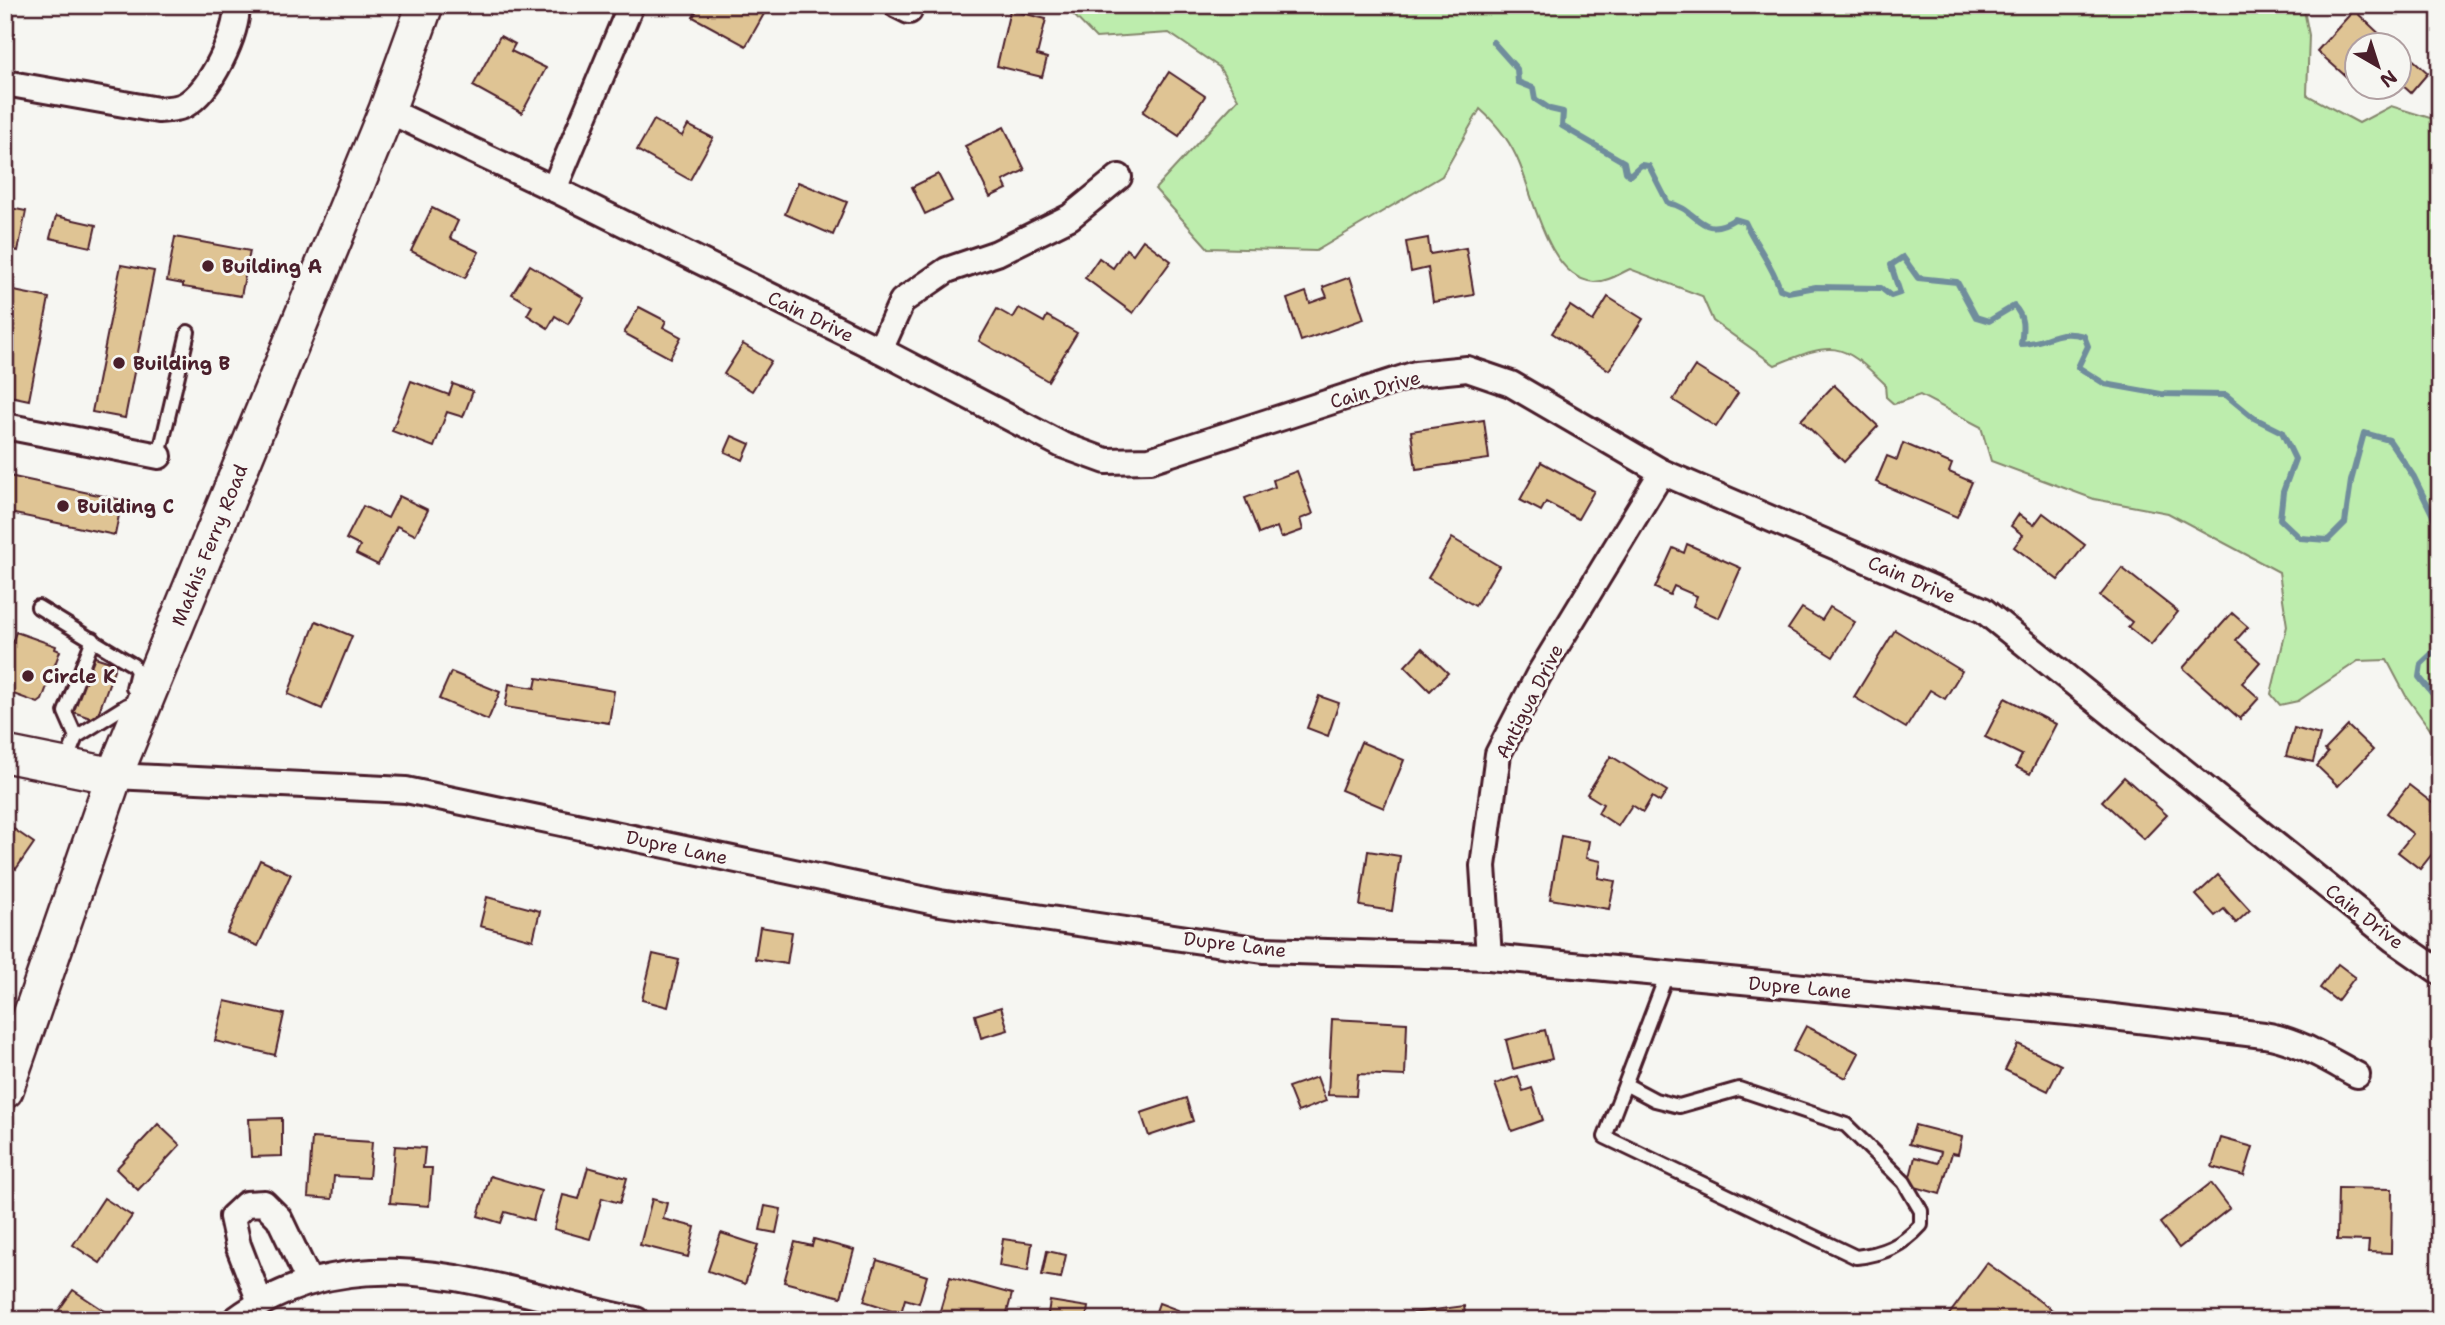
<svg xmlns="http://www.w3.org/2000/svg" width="2445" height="1325" viewBox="0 0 2445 1325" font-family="'Shantell Sans',sans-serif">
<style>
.green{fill:#bdedad;stroke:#84866c;stroke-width:2}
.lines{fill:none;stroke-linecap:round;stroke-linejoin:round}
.stream{stroke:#708d9c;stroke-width:6}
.building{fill:#dfc494;stroke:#4a1f2b;stroke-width:2}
.service-casing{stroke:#4a1f2b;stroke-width:18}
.minor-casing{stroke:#4a1f2b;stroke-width:30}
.secondary-casing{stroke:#4a1f2b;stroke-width:40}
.service{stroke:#f6f6f2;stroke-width:12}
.minor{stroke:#f6f6f2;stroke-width:24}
.secondary{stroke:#f6f6f2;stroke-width:35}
.poi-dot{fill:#4a1f2b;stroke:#f6f6f2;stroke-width:2.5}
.labels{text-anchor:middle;stroke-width:6;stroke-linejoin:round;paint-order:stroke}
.poi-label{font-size:19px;font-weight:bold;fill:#4a1f2b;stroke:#f6f6f2;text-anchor:start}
.street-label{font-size:19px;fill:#4a1f2b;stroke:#f6f6f2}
</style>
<rect width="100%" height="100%" fill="#f6f6f2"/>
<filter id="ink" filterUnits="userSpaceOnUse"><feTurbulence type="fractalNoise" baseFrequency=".0143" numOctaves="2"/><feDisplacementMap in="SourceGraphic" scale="14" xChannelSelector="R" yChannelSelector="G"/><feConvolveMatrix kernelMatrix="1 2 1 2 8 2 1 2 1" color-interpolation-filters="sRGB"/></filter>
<g filter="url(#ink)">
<path class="green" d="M1064 5H2303L2309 35 2307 95 2359 123 2391 106 2440 121V743L2406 696 2387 660 2358 661 2298 701 2280 705 2271 694 2287 626 2279 572 2168 513 2094 499 1991 461 1981 427 1920 395 1894 404 1886 397 1885 384C1840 340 1833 342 1775 365L1713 321 1702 296 1630 269C1619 274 1607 282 1594 282 1549 279 1534 199 1520 165 1511 142 1498 125 1480 109L1442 176 1316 251 1208 248 1155 189 1238 99 1219 67 1169 33 1096 38Z"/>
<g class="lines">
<g class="stream">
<path d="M1493 42 1517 69 1518 82 1533 88 1535 99 1550 109 1563 112 1562 126 1624 162 1626 172 1630 175 1641 165 1649 166 1668 203C1699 208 1699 241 1735 219L1745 222C1756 246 1772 264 1780 289L1788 292 1816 287 1881 288 1891 296 1900 293 1891 265 1903 257 1918 278 1957 282 1976 317 1989 321 2014 306C2025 317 2023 329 2021 344 2049 343 2054 328 2084 336L2088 346 2078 367 2105 384 2161 394 2226 395 2254 418 2282 432 2295 459 2283 492 2280 519 2300 538 2328 540 2345 523 2351 481 2364 433 2389 440 2414 477 2440 530"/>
<polyline points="2440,646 2421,664 2419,677 2432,693 2440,695"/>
</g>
</g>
<g class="building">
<polygon points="700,5 769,5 746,46 693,17"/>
<polygon points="1010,10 1046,19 1037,55 1047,58 1042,77 997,66"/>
<polygon points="2354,10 2385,39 2379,46 2358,46 2358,69 2349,79 2317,51"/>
<polygon points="500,36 515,44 511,51 546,68 522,113 473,86"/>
<polygon points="2409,56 2428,73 2411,93 2400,83 2400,66"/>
<polygon points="1169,72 1205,96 1179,136 1143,112"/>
<polygon points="654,120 682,136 688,125 713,138 690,180 637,150"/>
<polygon points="1004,127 1025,170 1003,181 1007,189 990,197 965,146"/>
<polygon points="938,174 952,201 925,214 912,187"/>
<polygon points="798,182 847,202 833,235 785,214"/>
<polygon points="5,207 26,211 18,251 5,248"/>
<polygon points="432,208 458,221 450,238 479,252 465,278 411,251"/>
<polygon points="56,216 96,225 91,247 50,238"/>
<polygon points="175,237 250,251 241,296 183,287 183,284 167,281"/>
<polygon points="1428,238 1430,254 1466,248 1474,295 1433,302 1428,268 1411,272 1406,242"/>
<polygon points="1143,240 1171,261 1133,313 1085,278 1099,258 1113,268 1126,249 1133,254"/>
<polygon points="121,265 154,271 125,418 92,412"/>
<polygon points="530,265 584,298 568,324 555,316 548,328 527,315 532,306 512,294"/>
<polygon points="1350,277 1364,319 1301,341 1287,299 1306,292 1310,303 1327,297 1323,287"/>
<polygon points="9,290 49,298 29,400 5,395 5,310"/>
<polygon points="1608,297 1643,319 1609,370 1552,333 1570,306 1593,321"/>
<polygon points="639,307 666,321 663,327 681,337 670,358 624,333"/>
<polygon points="1019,308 1044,322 1047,316 1077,333 1048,381 979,341 997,309 1013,318"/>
<polygon points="743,344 771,361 752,391 724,374"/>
<polygon points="1695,366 1738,393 1716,427 1673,400"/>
<polygon points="411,381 449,395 453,384 473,391 463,417 447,412 434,447 392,431"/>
<polygon points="1834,385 1878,426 1844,462 1801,420"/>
<polygon points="1484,420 1489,459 1416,469 1411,431"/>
<polygon points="732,436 750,444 743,460 725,452"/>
<polygon points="1903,443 1952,464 1949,472 1972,482 1957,517 1876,482 1887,456 1897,460"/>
<polygon points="1541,462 1594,491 1578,519 1546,502 1541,511 1520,500"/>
<polygon points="1297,471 1313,514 1300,519 1303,530 1281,538 1277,527 1259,534 1245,498 1275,487 1273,480"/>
<polygon points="9,476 122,500 115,535 5,512 5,478"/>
<polygon points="399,496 428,510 415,535 397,526 378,565 356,554 360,546 346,539 363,506 388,518"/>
<polygon points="2043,513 2085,545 2058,580 2014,547 2023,535 2011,526 2019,514 2034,525"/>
<polygon points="1452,538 1499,566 1475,606 1428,578"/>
<polygon points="1687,544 1741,568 1719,618 1693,606 1697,596 1674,586 1670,595 1655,588 1673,548 1684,553"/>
<polygon points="2122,568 2178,612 2151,645 2128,627 2132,622 2100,596"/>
<polygon points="1830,607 1855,622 1833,657 1788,629 1802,608 1822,620"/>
<polygon points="2232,613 2248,627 2236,640 2260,662 2242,683 2259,698 2240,719 2183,668"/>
<polygon points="316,621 352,636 322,709 288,694"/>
<polygon points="1895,630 1962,671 1945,699 1930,690 1906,728 1854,697"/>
<polygon points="16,632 56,646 55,649 60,651 42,700 38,703 5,691 5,662"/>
<polygon points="1422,648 1448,673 1430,691 1405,666"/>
<polygon points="92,656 116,664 96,720 73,712"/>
<polygon points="451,672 500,692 488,720 439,699"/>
<polygon points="537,678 614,691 609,723 505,707 509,684 535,688"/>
<polygon points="1319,696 1339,703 1328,736 1307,728"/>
<polygon points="2005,698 2056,724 2030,774 2016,767 2022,755 1985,737"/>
<polygon points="2348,726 2373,750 2338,786 2317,766 2328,753 2325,750"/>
<polygon points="2294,728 2320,735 2313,762 2286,756"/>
<polygon points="1361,742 1404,760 1384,808 1341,790"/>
<polygon points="1611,756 1667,791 1660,802 1652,797 1643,812 1632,805 1618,826 1598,813 1603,804 1587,794"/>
<polygon points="2124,777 2167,815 2144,839 2102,801"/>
<polygon points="2409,785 2440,809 2440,844 2420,869 2398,852 2413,834 2387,813"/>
<polygon points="5,823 34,843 16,869 5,861"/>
<polygon points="1561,836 1589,841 1586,858 1601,861 1598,878 1615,881 1609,909 1550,899"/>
<polygon points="1368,851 1400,856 1392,911 1360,906"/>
<polygon points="260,860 291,874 258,946 227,933"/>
<polygon points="2218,875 2250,910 2236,923 2224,909 2215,916 2196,895"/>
<polygon points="487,897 540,911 533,940 480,926"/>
<polygon points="760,927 792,932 787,964 755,959"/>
<polygon points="653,954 679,960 668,1007 642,1000"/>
<polygon points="2338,964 2355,977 2337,1001 2320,988"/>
<polygon points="225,1001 284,1014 275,1055 215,1041"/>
<polygon points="1001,1007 1008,1030 981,1038 975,1015"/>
<polygon points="1332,1019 1407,1023 1405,1076 1358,1074 1356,1096 1328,1095"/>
<polygon points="1806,1026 1859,1053 1846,1078 1793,1051"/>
<polygon points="1545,1030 1552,1059 1513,1069 1506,1040"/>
<polygon points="2018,1044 2061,1065 2048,1091 2005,1070"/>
<polygon points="1518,1076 1523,1091 1532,1088 1543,1120 1512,1131 1495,1084"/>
<polygon points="1317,1077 1326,1101 1298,1112 1288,1087"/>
<polygon points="1186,1098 1193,1121 1149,1136 1141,1113"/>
<polygon points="282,1118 282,1156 251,1157 249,1119"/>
<polygon points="158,1124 180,1145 138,1190 116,1169"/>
<polygon points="1915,1125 1962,1137 1958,1154 1952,1153 1940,1194 1908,1185 1915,1157 1938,1163 1941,1152 1909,1144"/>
<polygon points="312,1138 372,1142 369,1178 334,1176 332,1199 308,1197"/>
<polygon points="2221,1138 2253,1147 2244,1176 2212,1167"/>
<polygon points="395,1146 425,1148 423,1168 432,1168 429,1206 390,1203"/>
<polygon points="588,1167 627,1178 620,1203 602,1198 590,1239 554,1229 563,1195 579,1199"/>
<polygon points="490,1176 541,1191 533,1220 505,1212 501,1223 478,1216"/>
<polygon points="2211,1183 2230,1208 2179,1248 2160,1223"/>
<polygon points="2338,1188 2392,1189 2391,1253 2368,1252 2369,1241 2337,1240"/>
<polygon points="104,1198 132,1216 100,1263 73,1245"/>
<polygon points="652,1199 667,1203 663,1219 695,1227 688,1257 640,1245"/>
<polygon points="765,1206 781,1209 776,1233 760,1230"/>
<polygon points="721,1233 758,1245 745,1284 708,1271"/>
<polygon points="814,1239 854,1250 841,1297 784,1282 795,1242 812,1246"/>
<polygon points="1003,1239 1032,1243 1028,1271 999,1266"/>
<polygon points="1047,1251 1066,1255 1061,1278 1042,1275"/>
<polygon points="877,1260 927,1276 919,1303 905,1299 901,1313 864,1301"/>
<polygon points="1987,1263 2056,1313 2050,1320 2034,1320 2023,1312 2017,1320 1945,1320"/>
<polygon points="950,1277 1012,1294 1005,1320 961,1320 939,1314"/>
<polygon points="73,1290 114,1317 112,1320 52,1320"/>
<polygon points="1050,1301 1088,1307 1086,1320 1047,1320"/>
<polygon points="1159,1303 1178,1310 1175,1318 1181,1320 1153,1320"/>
<polygon points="1464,1306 1466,1320 1404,1320 1404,1314"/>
<polygon points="1578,1316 1592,1316 1591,1320 1578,1320"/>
</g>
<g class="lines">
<defs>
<g id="service">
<polyline points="159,456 188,332"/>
<polyline points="38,607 133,665 137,671 133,688"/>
<polyline points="76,737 65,712 93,639"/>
<polyline points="65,764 76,737 127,705 137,711"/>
<path d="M1625 1084 1655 1100 1679 1106 1739 1089 1846 1125 1904 1182 1921 1211V1225C1902 1246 1883 1254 1856 1257L1605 1137 1667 974"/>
</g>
<g id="minor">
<polyline points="897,5 909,11"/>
<path d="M5 83 158 110C167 109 178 109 185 105 211 90 237 35 237 5"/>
<polyline points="387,110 554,189 880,350 1062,445 1106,461 1150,460 1416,374 1467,369 1511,384 1662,472 1983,610 2394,940 2440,972"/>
<polyline points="554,189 631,5"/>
<polyline points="880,350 902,301 947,270 997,253 1070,217 1119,177"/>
<polyline points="5,426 159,456"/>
<path d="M114 776 406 790 940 903 1263 950 1489 957 2088 1014 2264 1035C2298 1040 2327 1059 2357 1075"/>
<polyline points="1489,957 1483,866 1498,754 1538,676 1662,472"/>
<polyline points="260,1302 238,1245 232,1217 246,1204 264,1203 279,1218 309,1281"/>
<path d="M235 1320C360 1227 501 1292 636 1320"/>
</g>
<g id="secondary">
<polyline points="5,754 114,776"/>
<polyline points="5,1090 114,776 387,110 425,5"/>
</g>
</defs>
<use href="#service" class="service-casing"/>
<use href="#minor" class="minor-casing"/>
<use href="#secondary" class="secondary-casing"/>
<use href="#service" class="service"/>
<use href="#minor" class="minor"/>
<use href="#secondary" class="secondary"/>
</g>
</g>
<g class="poi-dot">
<circle cx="208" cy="266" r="7"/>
<circle cx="119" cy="363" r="7"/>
<circle cx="63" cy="506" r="7"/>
<circle cx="28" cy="676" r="7"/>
</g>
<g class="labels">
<g class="poi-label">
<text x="222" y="273">Building A</text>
<text x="133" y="370">Building B</text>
<text x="77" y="513">Building C</text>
<text x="42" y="683">Circle K</text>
</g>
<g class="street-label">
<text transform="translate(811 316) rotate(26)" y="7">Cain Drive</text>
<text transform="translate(1375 389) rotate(-16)" y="7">Cain Drive</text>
<text transform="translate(209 545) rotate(-68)" y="7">Mathis Ferry Road</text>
<text transform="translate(1912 579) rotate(23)" y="7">Cain Drive</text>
<text transform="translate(1529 701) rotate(-63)" y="7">Antigua Drive</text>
<text transform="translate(677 847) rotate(12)" y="7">Dupre Lane</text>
<text transform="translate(2365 916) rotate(38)" y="7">Cain Drive</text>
<text transform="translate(1235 944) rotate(7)" y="7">Dupre Lane</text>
<text transform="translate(1800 987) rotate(5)" y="7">Dupre Lane</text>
</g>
</g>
<rect width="2445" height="1325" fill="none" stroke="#f6f6f2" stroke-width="28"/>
<rect x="14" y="14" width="2417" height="1297" fill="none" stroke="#4a1f2b" stroke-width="2.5" filter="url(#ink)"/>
<g transform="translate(2378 66) rotate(141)"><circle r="33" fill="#f6f6f2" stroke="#b1a0a2" stroke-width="2"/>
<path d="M0-5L12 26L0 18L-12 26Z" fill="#4a1f2b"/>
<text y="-10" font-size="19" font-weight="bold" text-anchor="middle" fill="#4a1f2b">N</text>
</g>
</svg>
